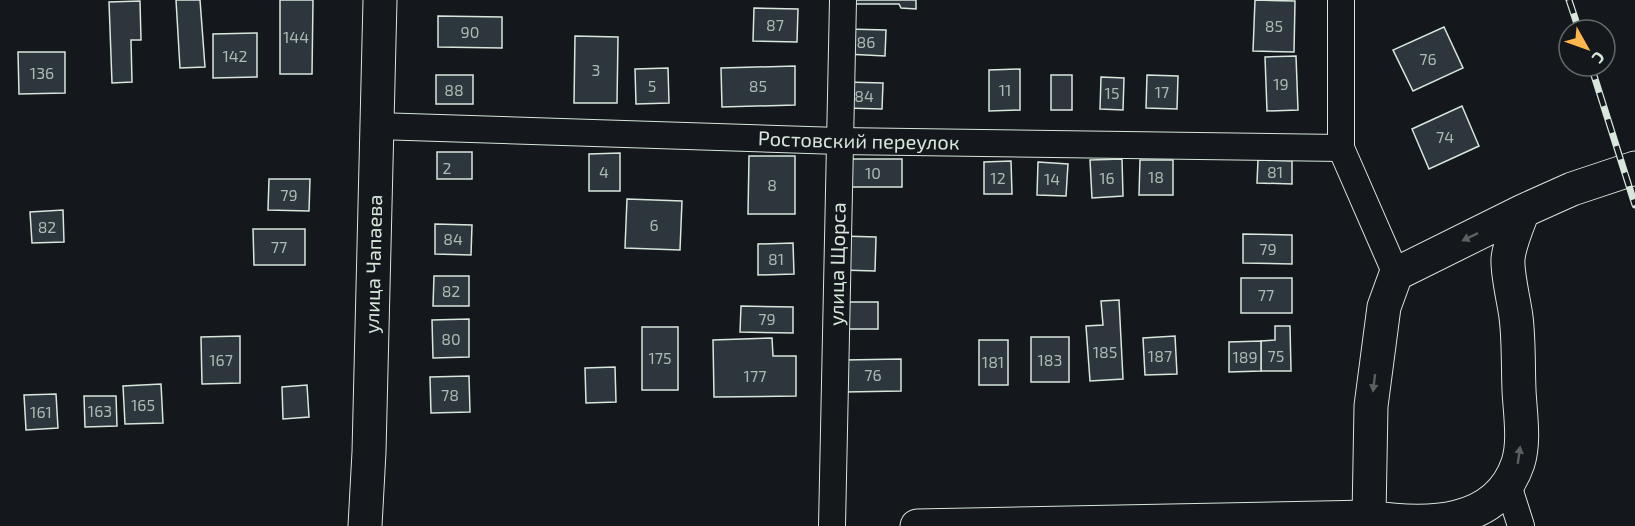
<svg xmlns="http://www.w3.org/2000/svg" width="1635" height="526" viewBox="0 0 1635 526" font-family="'Exo 2',sans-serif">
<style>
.building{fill:#2c363c;stroke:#d8e6dc;stroke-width:1.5}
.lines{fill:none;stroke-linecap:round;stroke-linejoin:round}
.street-casing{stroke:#d8e6dc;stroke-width:28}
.secondary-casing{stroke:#d8e6dc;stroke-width:35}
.street{stroke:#14181c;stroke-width:26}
.secondary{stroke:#14181c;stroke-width:33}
.rail-casing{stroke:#d8e6dc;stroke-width:7}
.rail{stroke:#14181c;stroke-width:4.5;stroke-dasharray:14;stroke-linecap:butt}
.oneway{fill:#59605f}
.labels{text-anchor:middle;stroke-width:4.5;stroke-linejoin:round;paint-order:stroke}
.number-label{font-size:16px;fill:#adbab4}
.street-label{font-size:20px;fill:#d8e6dc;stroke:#14181c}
</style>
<rect width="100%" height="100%" fill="#14181c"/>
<g class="building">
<polygon points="176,0 200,0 205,67 180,68"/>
<polygon points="280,0 313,0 312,74 280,74"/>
<polygon points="849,0 916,0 916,9 901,8 899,4 849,4"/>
<polygon points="1255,0 1295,1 1294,52 1253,51"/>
<polygon points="140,1 141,40 131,40 132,82 112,83 109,2"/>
<polygon points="754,8 798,9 797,42 753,41"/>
<polygon points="438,16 502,17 502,48 438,47"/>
<polygon points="1444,27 1463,68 1413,91 1393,50"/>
<polygon points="847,29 886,30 885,56 846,54"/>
<polygon points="257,33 257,77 213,78 213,34"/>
<polygon points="575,36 618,37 617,103 574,103"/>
<polygon points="18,52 65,52 65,93 19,94"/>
<polygon points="1296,56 1298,110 1267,111 1265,57"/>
<polygon points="795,66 795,105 722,107 721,68"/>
<polygon points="668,68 669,103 636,104 635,69"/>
<polygon points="1020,69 1020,110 989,111 989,70"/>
<rect x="436" y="75" width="37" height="29"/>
<rect x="1051" y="75" width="21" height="35"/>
<polygon points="1147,75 1178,76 1177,109 1146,108"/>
<polygon points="1101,77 1124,78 1123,110 1100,109"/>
<polygon points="846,82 883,83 882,109 845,108"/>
<polygon points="1462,106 1479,146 1429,169 1412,129"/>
<rect x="437" y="152" width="35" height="27"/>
<polygon points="620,153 620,191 589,191 589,154"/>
<polygon points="749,156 795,156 795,214 748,214"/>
<rect x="844" y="159" width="58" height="28"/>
<polygon points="1122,159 1123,196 1092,198 1090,160"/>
<polygon points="1140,160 1173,160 1173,195 1139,195"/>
<polygon points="1258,160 1292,161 1292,184 1257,183"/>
<polygon points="1011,161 1012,194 984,194 984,162"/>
<polygon points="1038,162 1068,164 1066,196 1037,195"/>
<polygon points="269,179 310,179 309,211 268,210"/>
<polygon points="627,199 682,201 680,250 625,248"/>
<polygon points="63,210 64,242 32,243 30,212"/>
<polygon points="435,224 472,225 471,255 435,254"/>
<polygon points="253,229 305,229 305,265 254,265"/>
<polygon points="1243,234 1292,235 1292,264 1243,263"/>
<polygon points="842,236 876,237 875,271 841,270"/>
<polygon points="793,243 794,274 758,275 758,244"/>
<polygon points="434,276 469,276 469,306 433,306"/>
<rect x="1241" y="278" width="51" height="35"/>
<polygon points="1119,300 1123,379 1090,381 1086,326 1103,325 1101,301"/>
<rect x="841" y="302" width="37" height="27"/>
<polygon points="741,306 793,307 793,333 740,332"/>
<polygon points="469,319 469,357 433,358 432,320"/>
<polygon points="1275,326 1290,326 1291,371 1261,371 1261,341 1275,340"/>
<rect x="642" y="327" width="36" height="63"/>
<polygon points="240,336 240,383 202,384 201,337"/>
<polygon points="1175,336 1177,374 1145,375 1143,338"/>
<rect x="1031" y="337" width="38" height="45"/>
<polygon points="772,338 773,356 796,356 796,396 714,397 713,340"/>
<rect x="979" y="340" width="29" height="45"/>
<polygon points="1261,341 1261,371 1229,372 1229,342"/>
<polygon points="901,359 901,391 845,392 844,360"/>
<polygon points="615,367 616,402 586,403 585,368"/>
<polygon points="469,376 470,412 431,413 430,377"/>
<polygon points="161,384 163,423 125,424 123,386"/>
<polygon points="307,385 309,417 283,419 282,387"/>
<polygon points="56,394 58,428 26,430 24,395"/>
<polygon points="84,396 116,396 117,426 85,427"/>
</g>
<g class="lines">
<defs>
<g id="street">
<polyline points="1341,0 1341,148 1396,274"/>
<path id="s1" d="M377 126 839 141 1341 148"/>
<polyline points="1508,485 1521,526"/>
<path id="s2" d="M832 526 843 0"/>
</g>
<g id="secondary">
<path d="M1523 211C1518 224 1509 245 1508 259 1507 274 1514 301 1516 317 1519 341 1518 366 1519 390 1520 413 1525 441 1518 463 1497 526 1426 526 1369 517L1371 406 1384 307 1396 274 1523 211 1572 189 1635 168"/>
<path id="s3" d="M365 526 369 452 380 0"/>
<polyline points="917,526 1369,517"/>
</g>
</defs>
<use href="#street" class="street-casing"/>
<use href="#secondary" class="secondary-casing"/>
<use href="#street" class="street"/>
<use href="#secondary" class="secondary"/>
<defs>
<g id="rail">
<polyline points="1569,0 1579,30"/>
<polyline points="1591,66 1635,205"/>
</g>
</defs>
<use href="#rail" class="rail-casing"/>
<use href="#rail" class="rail"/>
</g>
<defs><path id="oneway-solid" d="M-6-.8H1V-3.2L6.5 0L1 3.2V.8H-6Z" transform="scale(1.5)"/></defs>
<g class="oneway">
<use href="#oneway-solid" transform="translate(1470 237) rotate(154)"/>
<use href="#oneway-solid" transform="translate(1374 383) rotate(97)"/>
<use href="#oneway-solid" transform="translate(1519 455) rotate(-82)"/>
</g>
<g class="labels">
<g class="number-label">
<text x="775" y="31">87</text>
<text x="1274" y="32">85</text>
<text x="470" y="38">90</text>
<text x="296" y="43">144</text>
<text x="866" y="48">86</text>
<text x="235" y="62">142</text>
<text x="1428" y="65">76</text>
<text x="596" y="76">3</text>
<text x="42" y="79">136</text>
<text x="1281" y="90">19</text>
<text x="652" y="92">5</text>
<text x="758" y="92">85</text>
<text x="454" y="96">88</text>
<text x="1005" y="96">11</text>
<text x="1162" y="98">17</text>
<text x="1112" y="99">15</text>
<text x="864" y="102">84</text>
<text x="1445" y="143">74</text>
<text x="447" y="174">2</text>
<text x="604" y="178">4</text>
<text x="1275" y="178">81</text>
<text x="873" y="179">10</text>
<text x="1156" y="183">18</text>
<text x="998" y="184">12</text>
<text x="1107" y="184">16</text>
<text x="1052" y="185">14</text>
<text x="772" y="191">8</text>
<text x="289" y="201">79</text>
<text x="654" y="231">6</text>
<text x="47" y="233">82</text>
<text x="453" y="245">84</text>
<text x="279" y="253">77</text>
<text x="1268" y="255">79</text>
<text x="776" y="265">81</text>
<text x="451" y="297">82</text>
<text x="1266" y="301">77</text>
<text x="767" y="325">79</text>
<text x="451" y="345">80</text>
<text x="1105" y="358">185</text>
<text x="1160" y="362">187</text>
<text x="1276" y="362">75</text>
<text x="1245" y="363">189</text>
<text x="660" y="364">175</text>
<text x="221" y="366">167</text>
<text x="1050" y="366">183</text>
<text x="993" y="368">181</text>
<text x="873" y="381">76</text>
<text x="755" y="382">177</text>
<text x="450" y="401">78</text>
<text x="143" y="411">165</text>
<text x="100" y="417">163</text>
<text x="41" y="418">161</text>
</g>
<g class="street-label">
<text dy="7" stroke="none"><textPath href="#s1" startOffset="482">Ростовский переулок</textPath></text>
<text dy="7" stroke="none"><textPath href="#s3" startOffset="262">улица Чапаева</textPath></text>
<text dy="7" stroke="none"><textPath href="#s2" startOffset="262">улица Щорса</textPath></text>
</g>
</g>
<g transform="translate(1587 48) rotate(130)"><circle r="28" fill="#14181c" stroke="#626a69" stroke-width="1.5"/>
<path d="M0-4.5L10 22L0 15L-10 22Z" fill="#ffb74d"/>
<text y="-9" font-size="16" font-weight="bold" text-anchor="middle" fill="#d8e6dc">С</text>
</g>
</svg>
